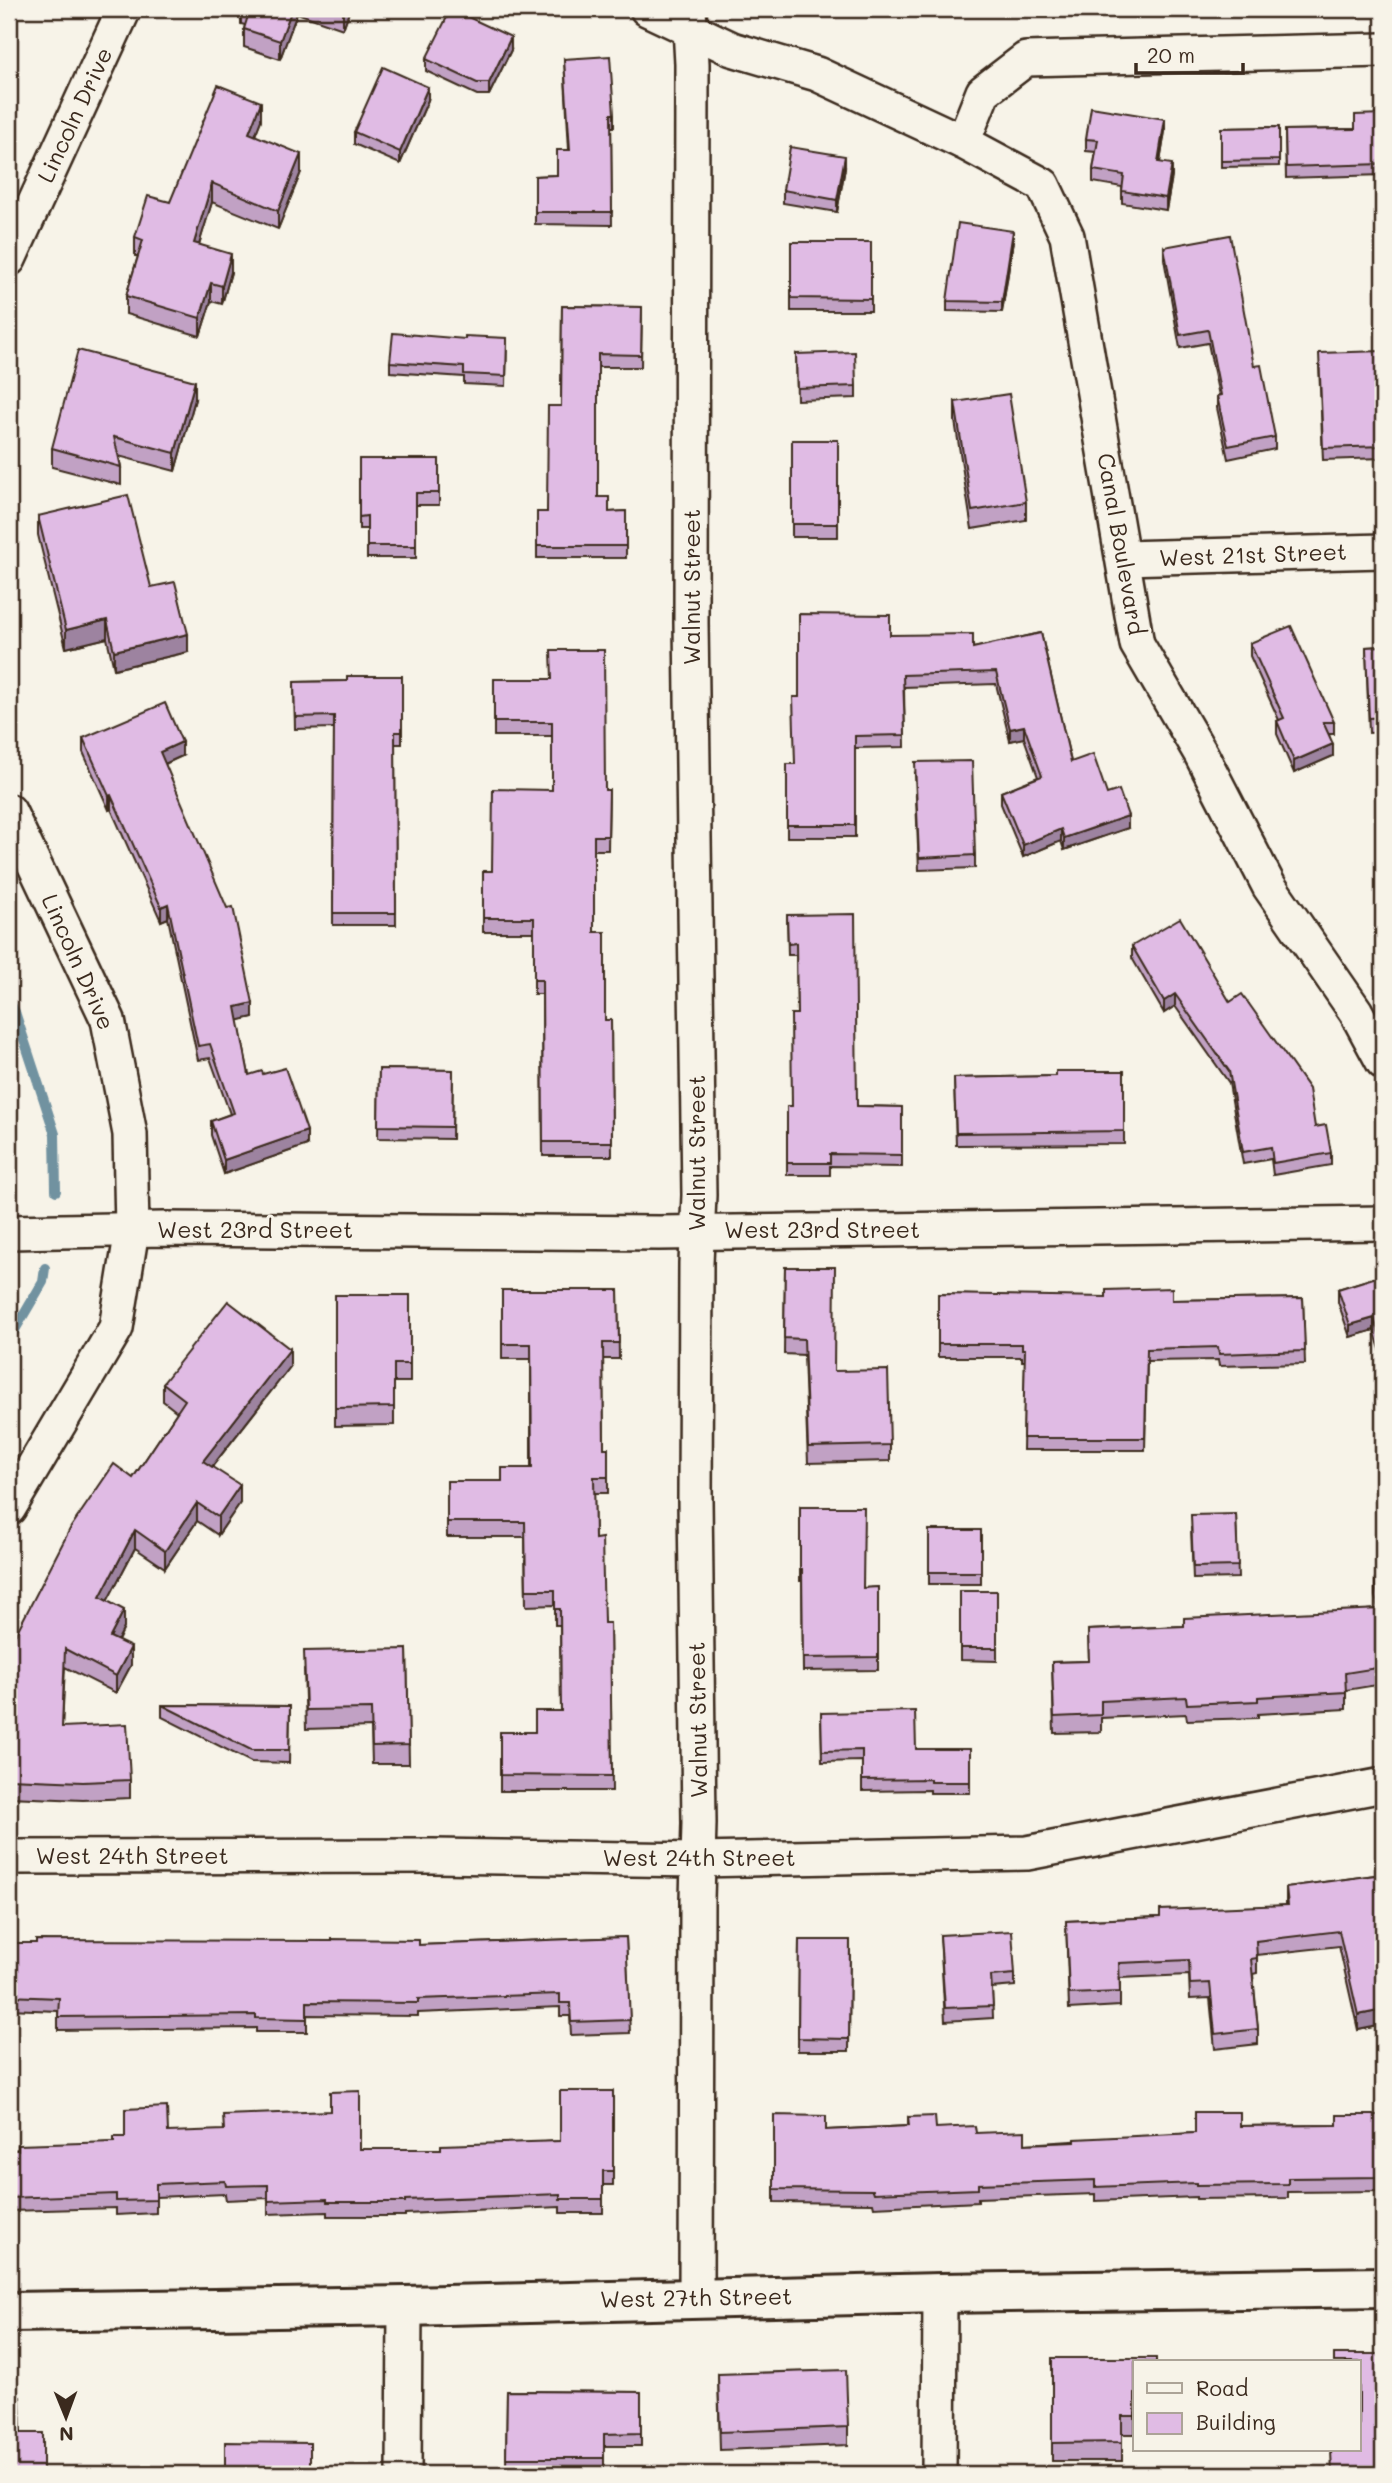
<svg xmlns="http://www.w3.org/2000/svg" width="1392" height="2483" viewBox="0 0 1392 2483" font-family="Mali,sans-serif">
<style>
.lines{fill:none;stroke-linecap:round;stroke-linejoin:round}
.stream{stroke:#7192a0;stroke-width:10}
.street-casing{stroke:#3b2a1e;stroke-width:38}
.secondary-casing{stroke:#3b2a1e;stroke-width:44}
.street{stroke:#f7f3e8;stroke-width:33}
.secondary{stroke:#f7f3e8;stroke-width:38}
.wall{fill:#c1a1c4;stroke:#3b2a1e;stroke-width:2}
.shaded-wall{fill:#9d83a0;stroke:#3b2a1e;stroke-width:2}
.building{fill:#e0bbe4;stroke:#3b2a1e;stroke-width:2}
.labels{text-anchor:middle;stroke-width:6;stroke-linejoin:round;paint-order:stroke}
.street-label{font-size:23px;fill:#3b2a1e;stroke:#f7f3e8}
</style>
<rect width="100%" height="100%" fill="#f7f3e8"/>
<filter id="ink" filterUnits="userSpaceOnUse"><feTurbulence type="fractalNoise" baseFrequency=".0143" numOctaves="2"/><feDisplacementMap in="SourceGraphic" scale="14" xChannelSelector="R" yChannelSelector="G"/><feConvolveMatrix kernelMatrix="1 2 1 2 8 2 1 2 1" color-interpolation-filters="sRGB"/></filter>
<g filter="url(#ink)">
<g class="lines">
<g class="stream">
<polyline points="9,33 15,9"/>
<polyline points="9,1001 15,1012 55,1134 56,1191"/>
<polyline points="9,1340 43,1282 45,1268"/>
</g>
<defs>
<g id="street">
<polyline points="647,9 732,49 817,74 963,142 983,92 1026,59 1383,50"/>
<polyline points="689,9 692,64 691,623 699,1195 696,1263 695,1500 699,1823 697,1900 696,2298"/>
<polyline points="963,142 1043,185 1067,236 1137,644 1201,754 1269,886 1356,1012 1383,1062"/>
<polyline points="9,259 124,9"/>
<polyline points="1123,558 1383,551"/>
<polyline points="9,811 108,1020 130,1134 132,1230 116,1328 9,1508"/>
<polyline points="9,1232 164,1229 659,1233 1383,1223"/>
<polyline points="9,1857 433,1856 698,1860 1027,1853 1383,1785"/>
<polyline points="404,2474 405,2306"/>
<polyline points="939,2474 940,2293"/>
</g>
<polyline id="secondary" points="9,2312 405,2306 940,2293 1383,2287"/>
</defs>
<use href="#street" class="street-casing"/>
<use href="#secondary" class="secondary-casing"/>
<use href="#street" class="street"/>
<use href="#secondary" class="secondary"/>
</g>
<g class="wall">
<polygon points="241,9 350,9 343,29 297,13 280,59 244,47 244,29 245,25 241,24"/>
<polygon points="511,50 489,95 477,95 426,71 426,59"/>
<polygon points="564,59 614,114 614,127 611,127 612,225 535,224 535,176 557,175 569,150"/>
<polygon points="428,100 400,164 354,144 354,132"/>
<polygon points="1383,114 1383,175 1286,178 1285,130 1355,129"/>
<polygon points="261,120 255,135 301,172 278,229 212,202 199,244 231,272 222,304 211,301 200,336 126,314 126,296 138,256 135,256 135,237 170,202"/>
<polygon points="1279,127 1279,166 1221,167 1221,128"/>
<polygon points="1165,131 1160,162 1172,176 1166,210 1122,203 1122,187 1093,182 1093,170 1096,152 1086,151 1086,139"/>
<polygon points="845,168 837,212 783,203 783,190"/>
<polygon points="1013,241 1002,312 947,311 947,301"/>
<rect x="791" y="242" width="80" height="69"/>
<polygon points="1164,247 1254,366 1275,437 1275,449 1228,459 1217,408 1217,396 1219,396 1208,343 1180,348 1164,259"/>
<polygon points="562,306 642,307 641,367 598,367 598,497 609,512 626,511 626,558 537,558 537,512 547,512 561,406"/>
<polygon points="507,338 506,386 464,384 464,377 390,372 390,362 465,339"/>
<polygon points="1383,351 1383,458 1323,460 1319,365"/>
<polygon points="796,354 856,386 856,398 797,400"/>
<polygon points="195,399 175,471 119,456 121,467 121,485 52,467 52,448"/>
<polygon points="955,402 1026,502 1026,520 972,529 955,421"/>
<rect x="792" y="440" width="46" height="97"/>
<polygon points="359,459 439,459 439,505 416,505 416,558 367,558 367,529 359,529"/>
<polygon points="38,516 151,587 188,652 114,669 107,638 66,648 38,535"/>
<polygon points="1041,633 1071,762 1107,794 1128,828 1064,850 1061,841 1023,857 1001,804 1001,792 1038,777 1024,738 1010,741 996,684 904,687 905,747 855,748 855,837 787,837 787,764 795,764 799,697 890,635 973,648"/>
<polygon points="1250,643 1334,722 1334,734 1329,734 1333,756 1294,773 1277,734 1277,721 1279,720 1250,656"/>
<polygon points="1383,646 1383,732 1369,733 1366,647"/>
<polygon points="402,676 402,744 395,744 396,925 333,925 334,728 295,729 294,682 347,681"/>
<polygon points="494,679 552,679 605,790 609,790 608,850 594,850 594,932 605,1020 611,1020 612,1156 543,1156 542,994 534,994 534,932 483,932 483,871 492,871 552,790 552,736 494,736"/>
<polygon points="83,738 182,756 165,764 253,1017 238,1020 249,1075 307,1145 224,1174 211,1135 211,1121 230,1114 210,1058 198,1060 168,918 161,921 111,809 109,810 83,752"/>
<polygon points="915,774 975,855 975,868 919,870"/>
<polygon points="787,915 857,1106 902,1107 902,1167 830,1166 830,1175 787,1175 787,1106 792,1106 797,1014 796,955 788,955"/>
<polygon points="1132,946 1230,1002 1315,1127 1331,1153 1331,1165 1273,1175 1271,1159 1243,1164 1229,1083 1175,1006 1164,1013 1132,958"/>
<polygon points="379,1069 453,1070 452,1139 378,1138"/>
<polygon points="1124,1071 1124,1144 956,1145 954,1078 1056,1076"/>
<polygon points="785,1267 834,1371 890,1445 890,1461 808,1463 804,1355 784,1354"/>
<polygon points="1383,1275 1383,1359 1374,1330 1350,1337 1338,1302 1338,1289"/>
<polygon points="502,1290 618,1290 619,1359 603,1359 604,1448 608,1448 608,1493 594,1493 595,1539 604,1623 610,1623 612,1791 500,1791 500,1732 535,1732 561,1711 560,1625 555,1625 555,1605 526,1606 525,1537 447,1537 447,1481 502,1481 531,1468 531,1359 502,1359"/>
<polygon points="938,1294 1172,1300 1303,1298 1305,1364 1219,1366 1218,1360 1147,1361 1145,1450 1023,1450 1025,1361 1022,1361 1022,1357 938,1357"/>
<polygon points="335,1295 410,1295 410,1382 394,1382 394,1425 335,1426"/>
<polygon points="290,1367 212,1467 240,1503 218,1535 197,1521 165,1568 135,1548 107,1601 124,1628 118,1641 131,1665 116,1693 65,1667 62,1727 130,1780 130,1798 83,1800 9,1797 9,1647 133,1478 177,1412 163,1401 163,1383"/>
<polygon points="800,1507 863,1588 878,1587 878,1670 803,1671 802,1581 800,1581"/>
<polygon points="1236,1514 1238,1578 1193,1579 1191,1528"/>
<rect x="929" y="1530" width="52" height="54"/>
<polygon points="1383,1578 1383,1684 1346,1690 1346,1709 1258,1714 1258,1718 1187,1720 1186,1714 1101,1718 1101,1732 1054,1733 1052,1662 1089,1661 1088,1630 1184,1626 1378,1609 1375,1596 1375,1579"/>
<polygon points="960,1591 997,1591 997,1661 960,1660"/>
<polygon points="407,1649 409,1764 372,1764 371,1727 306,1729 304,1669"/>
<polygon points="162,1705 290,1706 289,1763 251,1762 162,1717"/>
<polygon points="821,1713 916,1749 970,1749 970,1793 930,1793 930,1790 862,1791 862,1761 822,1762"/>
<polygon points="1383,1874 1383,2025 1358,2030 1339,1946 1257,1955 1257,1973 1253,1974 1258,2029 1258,2044 1215,2049 1210,1998 1190,1999 1189,1975 1120,1978 1120,2006 1069,2009 1066,1921 1160,1917 1286,1905 1286,1887"/>
<polygon points="940,1935 1015,1974 1015,1986 992,1988 993,2018 945,2021"/>
<polygon points="626,1937 630,2033 571,2035 570,2016 560,2016 560,2007 418,2013 418,2016 307,2015 307,2032 256,2032 256,2028 58,2030 58,2011 9,2009 9,1943 419,1945"/>
<polygon points="799,1940 850,1940 849,2051 798,2051"/>
<polygon points="613,2091 613,2185 603,2185 603,2213 560,2213 560,2207 405,2214 405,2216 327,2216 327,2212 268,2214 268,2198 226,2200 225,2194 156,2197 156,2213 116,2215 116,2208 9,2211 9,2150 114,2142 168,2132 360,2149 441,2149 560,2141"/>
<polygon points="774,2115 826,2130 908,2126 908,2117 936,2128 976,2133 1025,2144 1195,2133 1240,2126 1337,2125 1383,2115 1383,2191 1288,2192 1288,2198 1196,2199 1196,2197 1095,2201 1095,2194 978,2198 978,2202 874,2207 873,2203 774,2202"/>
<polygon points="1052,2358 1135,2362 1135,2434 1122,2434 1122,2461 1052,2461"/>
<polygon points="718,2374 848,2427 848,2445 720,2450"/>
<polygon points="507,2391 641,2392 641,2446 604,2446 604,2470 506,2470"/>
</g>
<g class="shaded-wall">
<polygon points="292,9 297,9 297,13 280,59 280,41"/>
<polygon points="344,9 350,9 343,29 343,11"/>
<polygon points="511,37 511,50 489,95 489,83"/>
<polygon points="428,87 428,100 400,164 400,152"/>
<polygon points="261,102 261,120 249,151 249,133"/>
<polygon points="1165,119 1165,131 1158,174 1158,162"/>
<polygon points="301,154 301,172 278,229 278,211"/>
<polygon points="845,156 845,168 837,212 837,200"/>
<polygon points="1172,164 1172,176 1166,210 1166,198"/>
<polygon points="212,183 212,202 194,261 194,243"/>
<polygon points="1013,231 1013,241 1002,312 1002,302"/>
<polygon points="231,254 231,272 222,304 222,286"/>
<polygon points="211,283 211,301 200,336 200,318"/>
<polygon points="195,381 195,399 175,471 175,453"/>
<polygon points="107,620 107,638 66,648 66,630"/>
<polygon points="188,634 188,652 114,669 114,651"/>
<polygon points="1024,726 1024,738 1010,741 1010,729"/>
<polygon points="182,742 182,756 160,766 160,752"/>
<polygon points="1333,744 1333,756 1294,773 1294,761"/>
<polygon points="111,795 111,809 109,810 109,796"/>
<polygon points="1128,816 1128,828 1064,850 1064,838"/>
<polygon points="1061,829 1061,841 1023,857 1023,845"/>
<polygon points="168,904 168,918 161,921 161,907"/>
<polygon points="1175,994 1175,1006 1164,1013 1164,1001"/>
<polygon points="253,1003 253,1017 236,1021 236,1007"/>
<polygon points="307,1131 307,1145 224,1174 224,1160"/>
<polygon points="1374,1318 1374,1330 1350,1337 1350,1325"/>
<polygon points="290,1349 290,1367 203,1478 203,1461"/>
<polygon points="240,1485 240,1503 218,1535 218,1517"/>
<polygon points="197,1503 197,1521 165,1568 165,1551"/>
<polygon points="135,1530 135,1548 100,1615 100,1597"/>
<polygon points="124,1610 124,1628 110,1655 110,1637"/>
<polygon points="131,1647 131,1665 116,1693 116,1676"/>
<polygon points="1383,2010 1383,2025 1358,2030 1358,2015"/>
</g>
<g class="building">
<polygon points="249,9 292,9 280,41 244,29 250,9"/>
<polygon points="451,9 511,37 489,83 477,83 426,59"/>
<polygon points="610,56 614,114 611,114 612,212 535,212 535,176 557,175 557,150 570,150 564,59"/>
<polygon points="383,67 428,87 400,152 354,132"/>
<polygon points="218,85 261,102 249,133 301,154 278,211 212,183 194,243 231,254 222,286 211,283 200,318 126,296 143,240 135,237 148,196 170,202"/>
<polygon points="1091,107 1165,119 1158,162 1172,164 1166,198 1122,191 1124,175 1093,170 1098,140 1086,139"/>
<polygon points="1383,114 1383,164 1286,167 1285,130 1355,129 1355,115"/>
<polygon points="1279,127 1279,160 1221,161 1221,128"/>
<polygon points="790,147 845,156 837,200 783,190"/>
<polygon points="958,223 1013,231 1002,302 947,301"/>
<polygon points="1230,235 1254,366 1261,365 1275,437 1228,446 1217,396 1221,395 1208,330 1180,335 1164,247"/>
<polygon points="791,242 871,242 871,299 791,298"/>
<polygon points="562,306 642,307 641,355 598,354 598,497 609,497 609,512 626,511 626,546 537,546 537,512 547,512 548,406 561,406"/>
<polygon points="393,333 465,339 465,336 507,338 506,376 464,374 464,367 390,362"/>
<polygon points="78,350 195,381 175,453 114,437 121,467 52,448"/>
<polygon points="1383,351 1383,446 1323,448 1319,353"/>
<polygon points="855,352 856,386 797,388 796,354"/>
<polygon points="1009,394 1026,502 972,511 955,402"/>
<rect x="792" y="440" width="46" height="84"/>
<polygon points="359,459 439,459 439,493 416,493 416,546 367,546 367,516 359,517"/>
<polygon points="128,495 151,587 175,582 188,634 114,651 107,620 66,630 38,516"/>
<polygon points="799,614 890,615 890,635 973,634 973,648 1041,633 1071,762 1093,754 1107,794 1119,790 1128,816 1064,838 1061,829 1023,845 1001,792 1042,776 1024,726 1010,729 996,672 903,675 905,735 855,736 855,825 787,825 787,764 795,764 793,697 799,697"/>
<polygon points="1291,626 1334,722 1323,722 1333,744 1294,761 1277,721 1284,718 1250,643"/>
<polygon points="1383,646 1383,717 1369,718 1366,647"/>
<polygon points="551,650 604,650 605,790 609,790 608,836 594,836 594,932 605,932 605,1020 611,1020 612,1142 543,1142 542,980 534,980 534,918 483,918 483,871 492,871 493,789 552,790 552,722 494,722 494,679 552,679"/>
<polygon points="347,676 402,676 402,732 395,732 396,913 333,913 334,716 295,717 294,682 347,681"/>
<polygon points="165,703 182,742 160,752 227,908 233,907 253,1003 236,1007 249,1075 262,1071 263,1074 285,1068 307,1131 224,1160 211,1121 234,1113 210,1044 198,1046 168,904 161,907 111,795 109,796 83,738"/>
<polygon points="972,761 975,855 919,858 915,762"/>
<polygon points="855,914 857,1106 902,1107 902,1155 830,1154 830,1163 787,1163 787,1106 792,1106 791,1014 797,1014 796,943 788,944 787,915"/>
<polygon points="1180,918 1230,1002 1242,994 1309,1089 1315,1127 1326,1125 1331,1153 1273,1163 1271,1147 1243,1152 1229,1071 1175,994 1164,1001 1132,946"/>
<polygon points="379,1069 453,1070 452,1127 378,1126"/>
<polygon points="1056,1071 1124,1071 1124,1131 956,1133 954,1078 1056,1076"/>
<polygon points="785,1267 835,1267 834,1371 888,1370 890,1445 808,1447 804,1339 784,1338"/>
<polygon points="1383,1275 1383,1347 1374,1318 1350,1325 1338,1289"/>
<polygon points="1172,1288 1172,1300 1303,1298 1305,1351 1219,1354 1218,1347 1147,1349 1145,1438 1023,1438 1025,1349 1022,1349 1022,1344 938,1344 938,1294 1106,1297 1106,1290"/>
<polygon points="502,1290 618,1290 619,1343 603,1343 604,1448 608,1448 608,1477 594,1477 595,1539 602,1538 604,1623 610,1623 612,1776 500,1775 500,1732 535,1732 535,1711 561,1711 560,1609 555,1609 555,1590 526,1590 525,1522 447,1522 447,1481 502,1481 502,1468 532,1468 531,1344 502,1344"/>
<polygon points="335,1295 410,1295 410,1364 394,1364 394,1407 335,1408"/>
<polygon points="228,1301 290,1349 203,1461 240,1485 218,1517 197,1503 165,1551 135,1530 100,1597 124,1610 110,1637 131,1647 116,1676 65,1649 62,1727 127,1724 130,1780 83,1782 9,1779 9,1647 71,1527 114,1464 133,1478 185,1400 163,1383"/>
<polygon points="800,1507 864,1507 863,1588 878,1587 878,1657 803,1658 802,1569 800,1569"/>
<polygon points="1236,1514 1238,1566 1193,1567 1191,1515"/>
<rect x="929" y="1530" width="52" height="42"/>
<polygon points="1383,1578 1383,1667 1345,1673 1346,1692 1258,1697 1258,1701 1187,1704 1186,1697 1101,1701 1101,1715 1054,1717 1052,1662 1089,1661 1088,1630 1184,1626 1184,1618 1380,1609 1375,1579"/>
<rect x="960" y="1591" width="37" height="57"/>
<polygon points="407,1649 409,1745 372,1746 371,1709 306,1710 304,1651"/>
<polygon points="162,1705 290,1706 289,1750 251,1750"/>
<polygon points="915,1711 916,1749 970,1749 970,1782 930,1782 930,1779 862,1780 862,1750 822,1751 821,1713"/>
<polygon points="1383,1874 1383,2010 1358,2015 1339,1931 1256,1941 1257,1958 1251,1959 1258,2029 1215,2034 1210,1983 1190,1984 1189,1960 1119,1963 1120,1992 1069,1994 1066,1921 1160,1917 1160,1910 1288,1905 1286,1887"/>
<polygon points="1012,1931 1015,1974 991,1976 993,2006 945,2008 940,1935"/>
<polygon points="626,1937 630,2020 571,2022 570,2003 560,2003 560,1994 418,1999 418,2003 307,2002 307,2019 256,2018 256,2015 58,2017 59,1998 9,1996 9,1943 36,1943 36,1940 332,1941 332,1939 419,1940 419,1945"/>
<polygon points="799,1940 850,1940 849,2039 798,2038"/>
<polygon points="360,2091 360,2149 441,2149 441,2145 560,2141 560,2091 613,2091 613,2171 603,2171 603,2199 560,2199 560,2194 405,2200 405,2202 327,2202 327,2199 268,2201 268,2185 226,2186 225,2181 156,2184 156,2200 116,2201 116,2194 9,2198 9,2150 18,2150 18,2145 114,2142 114,2137 125,2137 125,2109 167,2107 168,2132 224,2130 223,2115 330,2111 330,2092"/>
<polygon points="1195,2112 1240,2112 1240,2126 1337,2125 1337,2115 1383,2115 1383,2177 1288,2178 1288,2184 1196,2185 1196,2183 1095,2187 1095,2180 978,2184 978,2189 874,2193 873,2190 774,2189 774,2115 826,2116 826,2130 909,2126 908,2117 935,2116 936,2128 975,2126 976,2133 1025,2131 1025,2144 1075,2142 1075,2139 1195,2133"/>
<polygon points="1334,2354 1383,2354 1383,2474 1332,2474 1331,2450 1359,2450 1359,2362 1334,2362"/>
<polygon points="1052,2358 1156,2358 1156,2362 1135,2362 1135,2416 1122,2416 1122,2442 1052,2443"/>
<polygon points="846,2370 848,2427 720,2432 718,2374"/>
<polygon points="507,2391 641,2392 641,2433 604,2434 604,2458 506,2458"/>
<polygon points="9,2397 20,2397 21,2433 43,2433 43,2474 9,2474"/>
<polygon points="225,2442 310,2443 310,2474 225,2474"/>
</g>
</g>
<g class="labels">
<g class="street-label">
<text transform="translate(75 115) rotate(-65)" y="8">Lincoln Drive</text>
<text transform="translate(1121 544) rotate(80)" y="8">Canal Boulevard</text>
<text transform="translate(1253 555) rotate(-2)" y="8">West 21st Street</text>
<text transform="translate(692 587) rotate(-90)" y="8">Walnut Street</text>
<text transform="translate(78 962) rotate(66)" y="8">Lincoln Drive</text>
<text transform="translate(697 1153) rotate(-90)" y="8">Walnut Street</text>
<text x="255" y="1238">West 23rd Street</text>
<text x="822" y="1238">West 23rd Street</text>
<text transform="translate(698 1720) rotate(-91)" y="8">Walnut Street</text>
<text x="132" y="1864">West 24th Street</text>
<text x="699" y="1866">West 24th Street</text>
<text transform="translate(696 2298) rotate(-1)" y="8">West 27th Street</text>
</g>
</g>
<rect width="1392" height="2483" fill="none" stroke="#f7f3e8" stroke-width="35"/>
<rect x="18" y="18" width="1357" height="2448" fill="none" stroke="#3b2a1e" stroke-width="2.5" filter="url(#ink)"/>
<rect x="1133" y="2360" width="228" height="91" fill="#f7f3e8" stroke="#aca397" stroke-width="2"/>
<rect x="1147" y="2383" width="35" height="10" fill="#f7f3e8" stroke="#aca397" stroke-width="2"/>
<text x="1196" y="2396" font-size="21" fill="#3b2a1e">Road</text>
<rect x="1147" y="2413" width="35" height="21" fill="#e0bbe4" stroke="#aca397" stroke-width="2"/>
<text x="1196" y="2430" font-size="21" fill="#3b2a1e">Building</text>
<g transform="translate(66 2417) rotate(179)" stroke="#f7f3e8" stroke-width="5" paint-order="stroke">
<path d="M0-5L12 26L0 18L-12 26Z" fill="#3b2a1e"/>
<text y="-10" font-size="19" font-weight="bold" text-anchor="middle" fill="#3b2a1e">N</text>
</g>
<path d="M1136 63v10h107v-10" fill="none" stroke="#3b2a1e" stroke-width="3.5"/>
<text x="1147" y="63" font-size="21" fill="#3b2a1e" stroke="#f7f3e8" stroke-width="5" paint-order="stroke">20 m</text>
</svg>
